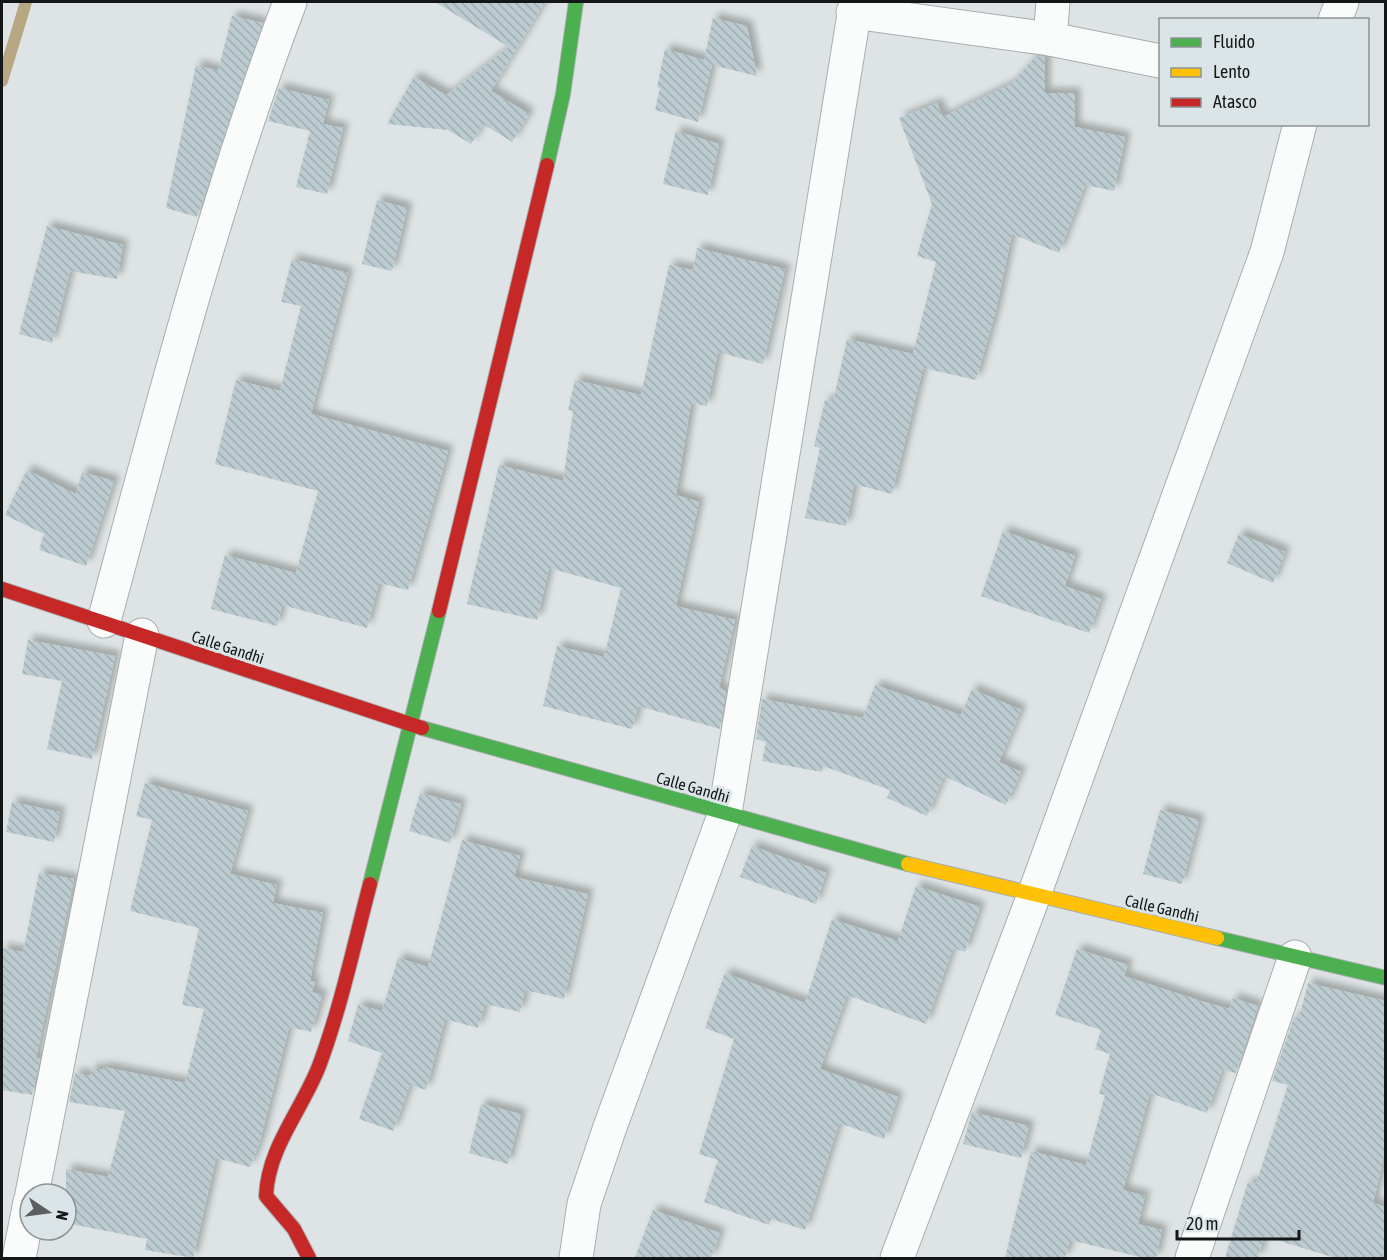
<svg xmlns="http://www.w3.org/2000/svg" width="1387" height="1260" viewBox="0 0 1387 1260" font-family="'Asap Condensed',sans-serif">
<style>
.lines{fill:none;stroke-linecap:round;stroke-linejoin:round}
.stream{stroke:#b8a783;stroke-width:12}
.building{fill:url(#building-back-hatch);filter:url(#shadow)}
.street-casing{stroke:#a9adae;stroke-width:35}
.fast-casing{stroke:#a9adae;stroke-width:16}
.slow-casing{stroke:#a9adae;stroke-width:16}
.jam-casing{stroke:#a9adae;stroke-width:16}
.street{stroke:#fafbfb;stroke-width:33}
.fast{stroke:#4caf50;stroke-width:14}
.slow{stroke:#ffc107;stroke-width:14}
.jam{stroke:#c62828;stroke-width:14}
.labels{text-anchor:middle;stroke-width:6;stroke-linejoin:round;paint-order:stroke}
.street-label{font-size:16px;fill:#141718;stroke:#dbe5e8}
</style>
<defs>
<pattern id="building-back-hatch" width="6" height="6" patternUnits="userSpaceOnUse" patternTransform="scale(1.5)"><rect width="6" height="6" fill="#bbcbd0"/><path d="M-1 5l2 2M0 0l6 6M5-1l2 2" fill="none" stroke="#a0aeb2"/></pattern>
<filter id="shadow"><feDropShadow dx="5.5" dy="-5.5" stdDeviation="3" flood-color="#0004"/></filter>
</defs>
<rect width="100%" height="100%" fill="#dee4e5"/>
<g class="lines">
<polyline class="stream" points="2,81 26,2"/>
</g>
<g class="building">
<polygon points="435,2 545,2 491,91 529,114 512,142 483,124 471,144 448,130 387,124 414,77 446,95 509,47"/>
<polygon points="232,16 263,23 197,217 166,208 196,65 218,71"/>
<polygon points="713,18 747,26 757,76 712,65 698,122 655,110 660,88 657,87 665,49 704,60"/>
<polygon points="1036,56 1045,57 1045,93 1075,93 1075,127 1125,137 1114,191 1085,185 1059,253 1012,234 996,310 976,380 923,368 892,494 854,484 846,526 805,518 820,448 814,446 825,400 833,402 847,339 913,354 936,262 917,256 932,204 899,118 937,103 943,117 1011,84"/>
<polygon points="279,88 329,100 323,124 343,128 327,194 296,187 310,131 268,121"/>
<polygon points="676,131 719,144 708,195 663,184"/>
<polygon points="377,200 407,208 392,271 362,264"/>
<polygon points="47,226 123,245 117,279 70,271 52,343 19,334"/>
<polygon points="697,248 785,269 763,364 718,352 707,406 691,403 676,495 699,502 676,606 735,620 719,687 726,692 720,729 638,706 632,729 543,706 557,646 604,657 621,588 549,568 537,620 467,604 499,465 563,481 573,411 568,410 575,380 641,395 669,265 693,270"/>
<polygon points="292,259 348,273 311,414 448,451 408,590 379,583 367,628 282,605 277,626 211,609 225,555 296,573 318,491 215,464 236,380 280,391 301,306 281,302"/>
<polygon points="27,470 76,494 82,472 114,481 86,566 39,550 44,534 5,515"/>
<polygon points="1003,531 1075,556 1065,586 1101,599 1089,633 981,596"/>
<polygon points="1239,534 1285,552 1273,583 1227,563"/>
<polygon points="28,640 115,656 92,759 47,749 62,681 22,674"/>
<polygon points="875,685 961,715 972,689 1021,710 999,762 1021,772 1006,805 944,776 927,816 887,798 890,790 823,766 822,772 762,761 766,742 756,739 762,699 863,718"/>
<polygon points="145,783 248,811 230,874 277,885 273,903 323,913 310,981 315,982 312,992 322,995 311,1032 289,1027 260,1141 250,1167 216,1158 193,1258 145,1250 147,1239 66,1223 66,1169 108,1177 125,1111 69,1102 75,1073 90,1076 92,1068 103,1070 103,1067 185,1083 204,1009 182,1005 199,928 130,911 152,820 136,816"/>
<polygon points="420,793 461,804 450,843 409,831"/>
<polygon points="12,802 60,812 54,842 6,832"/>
<polygon points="1160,810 1199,820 1182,884 1143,874"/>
<polygon points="462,840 520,856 514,877 588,894 564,999 525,990 520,1012 485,1004 478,1028 445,1019 426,1090 410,1085 393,1131 359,1119 382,1053 348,1041 358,1005 382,1011 398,958 428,967"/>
<polygon points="752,846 826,873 816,904 740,877"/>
<polygon points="39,873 74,879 36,1058 40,1059 32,1095 2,1090 2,948 23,952"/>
<polygon points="916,886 980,907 965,952 953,948 926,1024 847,995 820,1069 898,1097 884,1139 839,1123 805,1230 771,1219 769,1225 704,1202 718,1160 699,1154 734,1039 705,1028 725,973 805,1003 832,919 898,941"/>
<polygon points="1077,949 1128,965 1124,976 1201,1001 1229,1009 1233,998 1258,1006 1236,1073 1222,1070 1207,1113 1150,1093 1123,1190 1145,1196 1138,1224 1162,1230 1156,1258 1144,1258 1070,1240 1065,1258 1005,1258 1031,1151 1086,1165 1105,1095 1099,1094 1110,1054 1095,1049 1101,1030 1055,1015"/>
<polygon points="1308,983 1386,1001 1386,1148 1373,1203 1386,1207 1386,1258 1335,1258 1264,1236 1258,1258 1225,1258 1248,1182 1256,1184 1288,1085 1272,1081 1294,1017 1299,1018"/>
<polygon points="481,1104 521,1114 508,1164 469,1153"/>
<polygon points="972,1112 1029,1126 1021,1158 963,1144"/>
<polygon points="653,1210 720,1233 711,1258 635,1258"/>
</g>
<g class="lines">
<defs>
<g id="street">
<polyline points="853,12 1050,39 1160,61"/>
<polyline points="1335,20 1342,2"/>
<polyline points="1050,39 1053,2"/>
<path d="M104 621C160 413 214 203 290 2"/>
<polyline points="32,1194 142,635"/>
<polyline points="19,1258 30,1202"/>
<polyline points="576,1258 584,1204 610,1127 725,813 856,2"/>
<polyline points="897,1258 1034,895 1267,252 1300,124"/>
<polyline points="1192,1258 1295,957"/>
</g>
<g id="fast">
<polyline points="547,165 563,94 576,2"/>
<polyline points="422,728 908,864"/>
<polyline points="370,884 439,611"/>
<polyline points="1217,938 1386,978"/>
</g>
<polyline id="slow" points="908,864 1217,938"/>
<g id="jam">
<polyline points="2,589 422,728"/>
<polyline points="439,611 547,165"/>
<path d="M309 1258 294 1229 266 1196C268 1147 302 1110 319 1066 341 1007 354 945 370 884"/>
</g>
</defs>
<use href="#street" class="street-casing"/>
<use href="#fast" class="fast-casing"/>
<use href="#slow" class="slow-casing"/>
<use href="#jam" class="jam-casing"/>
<use href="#street" class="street"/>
<use href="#fast" class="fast"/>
<use href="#slow" class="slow"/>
<use href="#jam" class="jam"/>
</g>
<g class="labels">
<g class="street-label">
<text transform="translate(228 647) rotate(18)" y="6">Calle Gandhi</text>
<text transform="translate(693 787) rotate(16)" y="6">Calle Gandhi</text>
<text transform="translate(1162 908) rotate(13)" y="6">Calle Gandhi</text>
</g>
</g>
<rect width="1387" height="1260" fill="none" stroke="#141718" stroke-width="6"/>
<rect x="1159" y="18" width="210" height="108" fill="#dbe5e8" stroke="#8b9395" stroke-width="1.5"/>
<rect x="1171" y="38" width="30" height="9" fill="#4caf50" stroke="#8b9395" stroke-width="1.5"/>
<text x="1213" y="48" font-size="18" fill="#141718">Fluido</text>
<rect x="1171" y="68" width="30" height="9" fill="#ffc107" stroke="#8b9395" stroke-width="1.5"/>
<text x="1213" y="78" font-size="18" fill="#141718">Lento</text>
<rect x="1171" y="98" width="30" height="9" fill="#c62828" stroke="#8b9395" stroke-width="1.5"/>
<text x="1213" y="108" font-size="18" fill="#141718">Atasco</text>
<g transform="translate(48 1212) rotate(103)"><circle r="28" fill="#dbe5e8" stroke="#8b9395" stroke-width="1.5"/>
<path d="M0-4.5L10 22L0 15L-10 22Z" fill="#5b5f60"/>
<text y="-9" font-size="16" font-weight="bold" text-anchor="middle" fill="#141718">N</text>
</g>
<path d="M1177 1230v9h122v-9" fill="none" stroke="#141718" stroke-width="3"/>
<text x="1186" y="1230" font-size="18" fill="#141718" stroke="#dbe5e8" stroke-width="4.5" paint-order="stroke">20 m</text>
</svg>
